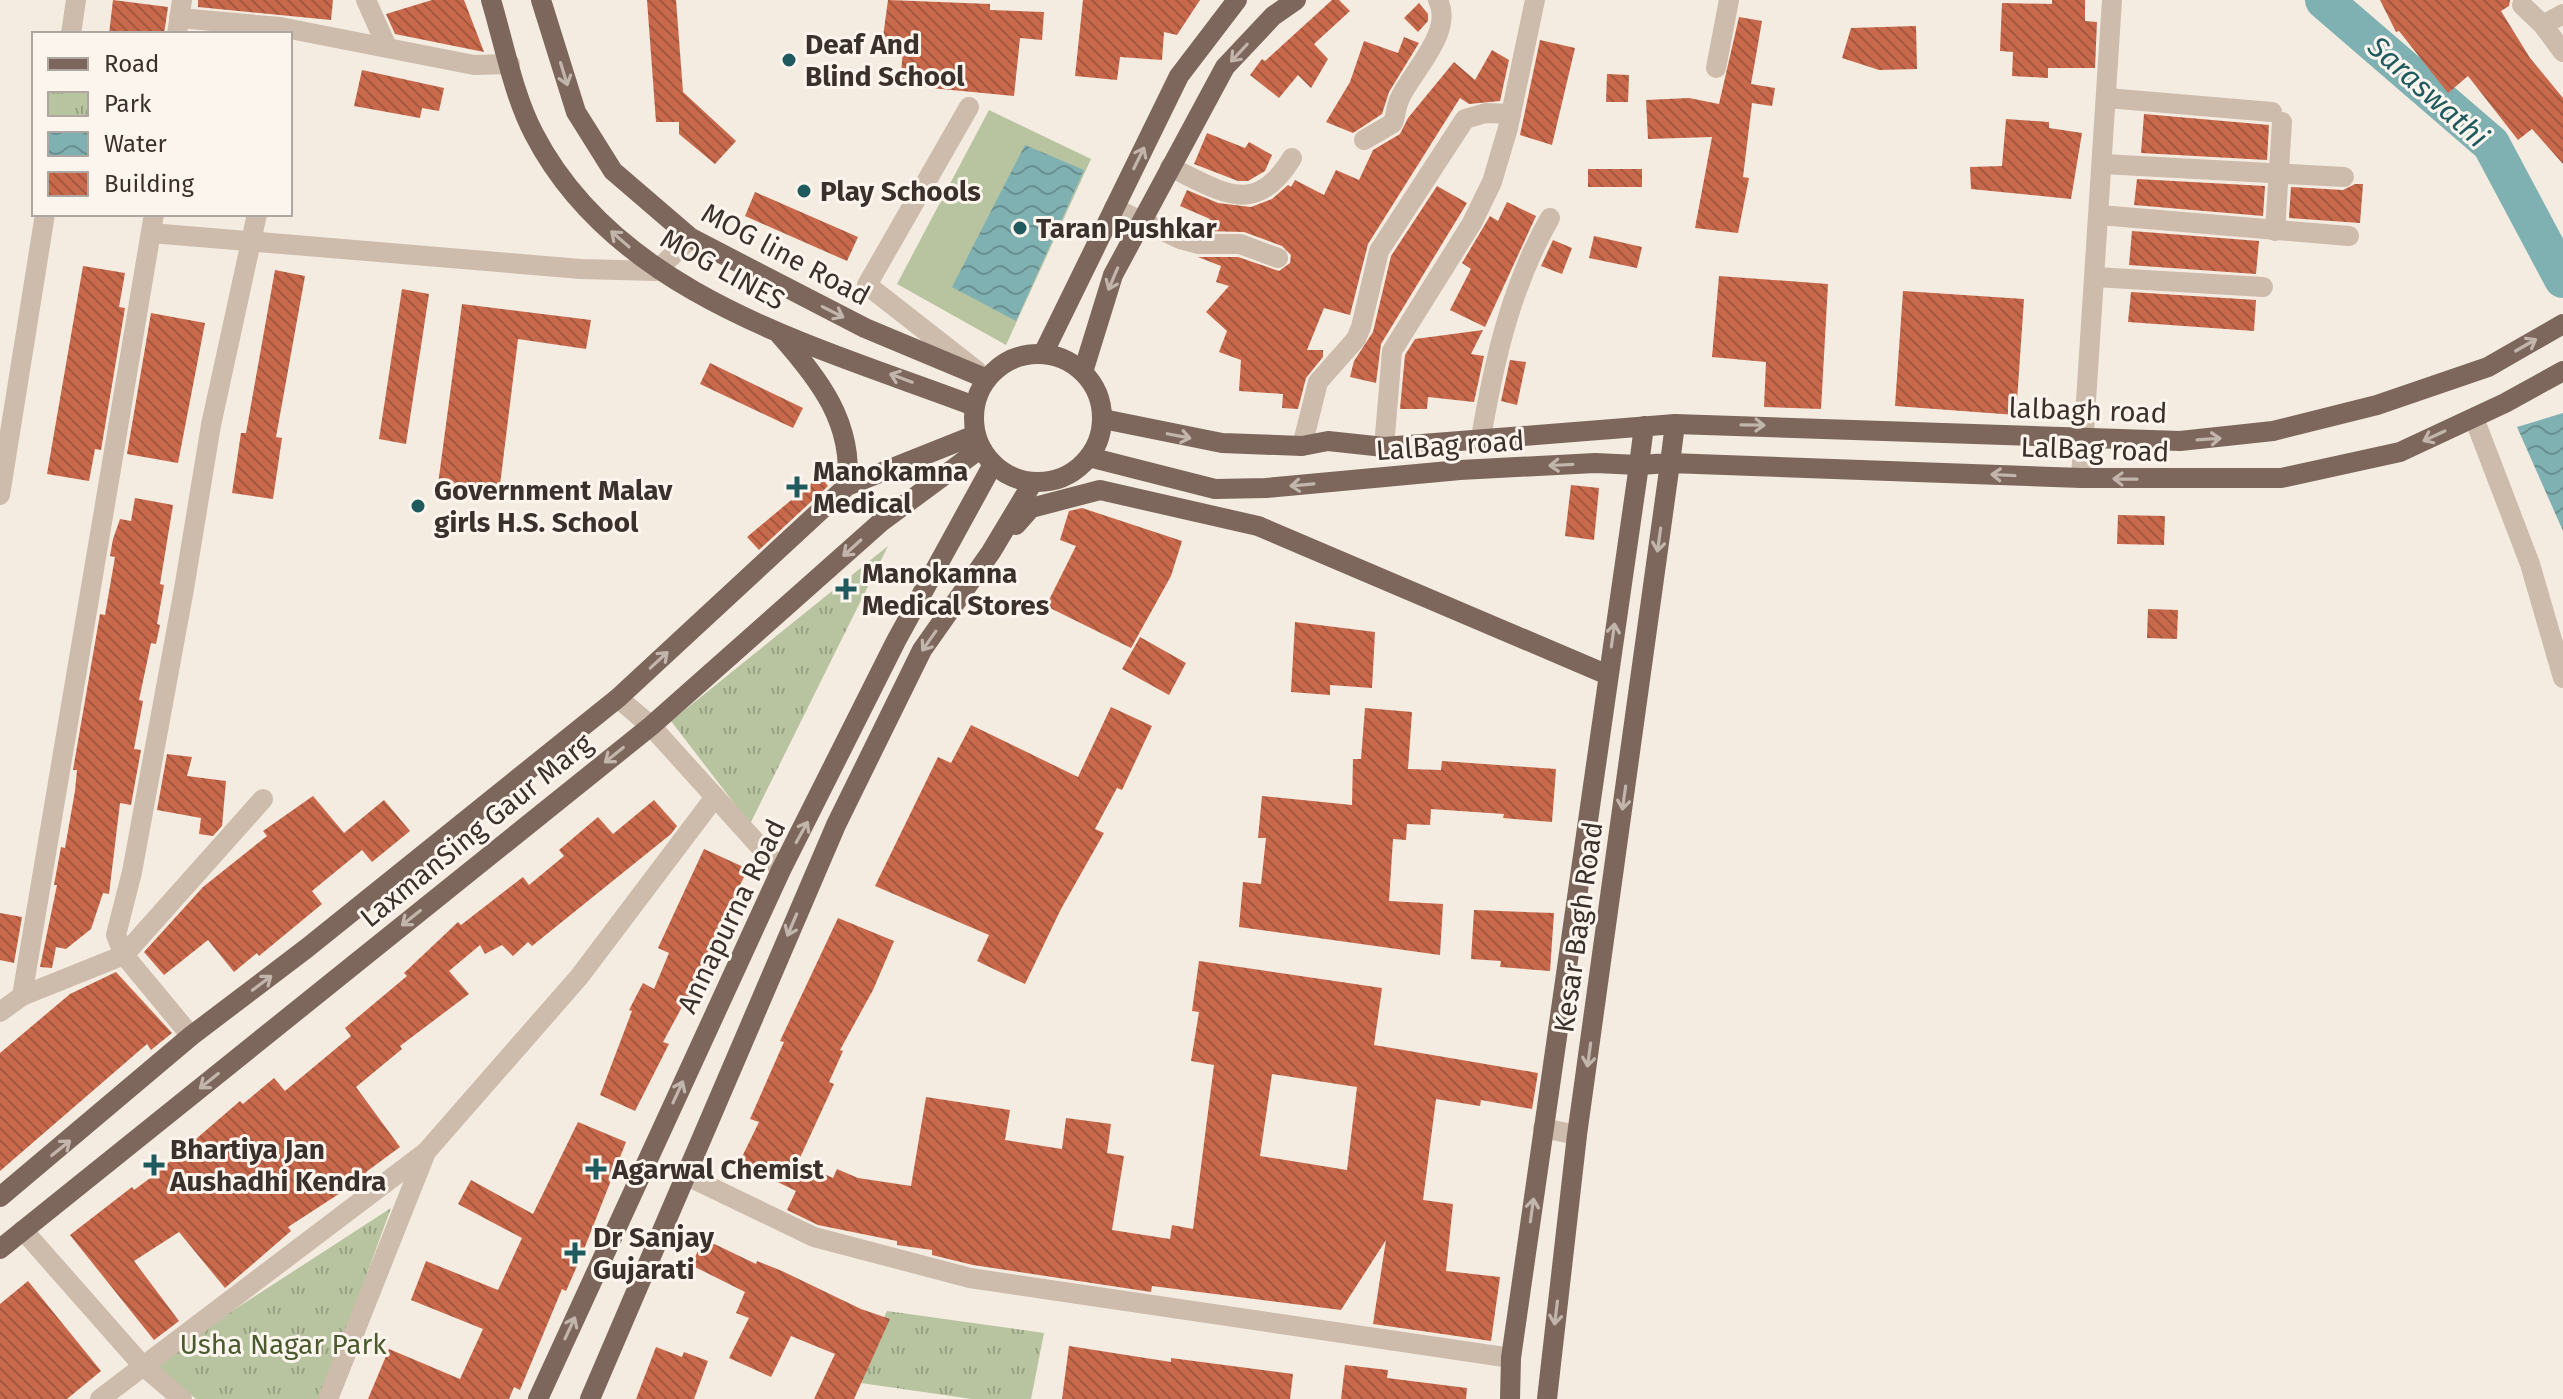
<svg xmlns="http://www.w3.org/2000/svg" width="2563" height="1399" viewBox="0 0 2563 1399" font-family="'Fira Sans',sans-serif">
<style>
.park{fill:url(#park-tufts)}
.pitch{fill:#b8c4a0}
.water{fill:url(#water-waves)}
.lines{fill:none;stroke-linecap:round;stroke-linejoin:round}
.river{stroke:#7fb0b2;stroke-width:38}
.building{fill:url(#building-back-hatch);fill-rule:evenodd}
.minor{stroke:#cdbbac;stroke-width:20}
.major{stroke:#7d675c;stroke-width:20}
.oneway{stroke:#c2b5ac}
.poi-dot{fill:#1f5a5e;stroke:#fbf5ee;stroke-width:3}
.labels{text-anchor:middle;stroke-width:6;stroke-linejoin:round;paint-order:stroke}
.poi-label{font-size:28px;font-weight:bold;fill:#3b302b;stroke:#fbf5ee;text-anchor:start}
.street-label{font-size:28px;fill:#3b302b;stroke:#fbf5ee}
.park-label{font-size:28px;fill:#4a5a2e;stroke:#fbf5ee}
.water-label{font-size:30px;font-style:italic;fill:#1f5a5e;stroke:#fbf5ee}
</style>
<defs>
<pattern id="park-tufts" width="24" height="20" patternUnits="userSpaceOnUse" patternTransform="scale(2)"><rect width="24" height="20" fill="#b8c4a0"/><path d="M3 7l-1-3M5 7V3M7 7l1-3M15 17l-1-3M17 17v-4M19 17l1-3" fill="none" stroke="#97a083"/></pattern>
<pattern id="water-waves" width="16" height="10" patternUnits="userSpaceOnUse" patternTransform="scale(2)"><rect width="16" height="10" fill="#7fb0b2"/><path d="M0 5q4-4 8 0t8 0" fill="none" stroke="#699091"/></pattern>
<pattern id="building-back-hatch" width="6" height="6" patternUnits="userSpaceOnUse" patternTransform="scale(2)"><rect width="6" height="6" fill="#c8694b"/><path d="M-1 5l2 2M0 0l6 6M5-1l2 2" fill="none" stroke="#a4573f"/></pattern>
</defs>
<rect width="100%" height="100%" fill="#f4ebe1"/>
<g class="park">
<polygon points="888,546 750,824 671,721"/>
<polygon points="391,1208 321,1399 196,1399 152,1363"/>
<polygon points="887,1311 1044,1333 1031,1399 972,1399 854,1382"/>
</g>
<polygon class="pitch" points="989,110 1091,159 1006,345 897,284"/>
<g class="water">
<polygon points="1025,145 1084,170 1016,321 952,287"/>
<polygon points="2563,413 2563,531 2517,427"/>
</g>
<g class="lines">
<polyline class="river" points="2324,0 2491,144 2563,279"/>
</g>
<g class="building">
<polygon points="113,0 168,7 164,34 109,34"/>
<polygon points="198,0 333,0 331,20 198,7"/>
<polygon points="432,0 464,0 484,52 395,34 386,14"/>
<polygon points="647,0 676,0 683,92 736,141 715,164 679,134 679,122 656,122"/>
<polygon points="888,0 990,4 990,10 1044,12 1042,40 1020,38 1014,96 900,85 904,38 883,37"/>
<polygon points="1083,0 1200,0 1177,35 1164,32 1162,60 1120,57 1117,80 1075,76"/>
<polygon points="1332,0 1339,0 1350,11 1314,44 1328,59 1311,88 1298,75 1279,98 1250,75 1262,59 1265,61"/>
<polygon points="2052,0 2085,0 2085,21 2097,22 2095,68 2048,68 2048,78 2012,76 2013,52 2000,51 2002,3 2052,4"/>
<polygon points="2380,0 2510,0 2509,6 2501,11 2530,58 2563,98 2563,164 2532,129 2518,140 2468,76 2448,93 2399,31 2396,32"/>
<polygon points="1419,3 1428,14 1428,21 1418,32 1404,18"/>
<polygon points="1739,17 1762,21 1751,84 1775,88 1772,106 1752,103 1743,177 1749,178 1738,233 1695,228 1712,137 1648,139 1646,100 1689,98 1719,104"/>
<polygon points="1916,26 1917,69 1879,70 1842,58 1851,28"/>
<polygon points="1404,37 1419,43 1389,92 1382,114 1353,133 1326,122 1350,82 1364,41 1398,53"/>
<polygon points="1540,40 1575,48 1552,145 1520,135"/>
<polygon points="1492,50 1509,60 1500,101 1469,104 1460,98 1368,244 1350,315 1324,308 1307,350 1323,350 1323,357 1306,378 1298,409 1282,408 1283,394 1239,391 1241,360 1219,352 1227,331 1206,312 1229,286 1216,282 1221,266 1198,257 1238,257 1279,271 1290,263 1291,255 1282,246 1244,232 1205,231 1210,219 1180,206 1187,190 1218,203 1251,207 1272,199 1288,185 1291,187 1295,180 1324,195 1336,170 1359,180 1373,150 1400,134 1408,118 1454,62 1475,80"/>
<polygon points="362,70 444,88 439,111 422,108 420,118 354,106"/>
<polygon points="1607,74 1629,75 1628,102 1606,102"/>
<polygon points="2144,114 2269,125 2267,160 2141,153"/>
<polygon points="2006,119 2049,122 2049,128 2082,133 2071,199 1971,189 1970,167 2002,166"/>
<polygon points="1207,133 1245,148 1249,142 1272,155 1265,171 1248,181 1238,181 1194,164"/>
<rect x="1588" y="169" width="54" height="18"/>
<polygon points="2137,179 2265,186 2263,216 2134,205"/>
<polygon points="2355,184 2363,184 2360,223 2289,218 2291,187 2343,190"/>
<polygon points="1437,186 1467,203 1381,344 1376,383 1350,377 1354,361 1373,332 1391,256"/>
<polygon points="755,192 858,237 847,261 745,216"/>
<polygon points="1507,202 1536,216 1485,327 1450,310 1471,269 1462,263 1490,216 1498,221"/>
<polygon points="2132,231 2259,241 2256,274 2129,265"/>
<polygon points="1594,236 1642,247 1637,268 1589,258"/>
<polygon points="1553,240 1572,248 1562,274 1541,266"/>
<polygon points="83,266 125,273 119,307 125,308 101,450 95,449 89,481 47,474"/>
<polygon points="275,270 305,276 276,437 282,438 273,499 232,493 241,433 246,433"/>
<polygon points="1719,276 1828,284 1821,409 1764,407 1766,362 1712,357"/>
<polygon points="402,289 429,294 406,444 379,439"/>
<polygon points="1903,291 2024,299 2016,415 1895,406"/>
<polygon points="2131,292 2256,300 2254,331 2128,322"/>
<polygon points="462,304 591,320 586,349 518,339 498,501 437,492"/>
<polygon points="151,313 205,323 178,463 127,454"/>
<polygon points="1483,330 1471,354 1484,356 1474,402 1428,397 1427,409 1400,409 1405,355 1415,339"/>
<polygon points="1510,360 1526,362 1517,405 1501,401"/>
<polygon points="710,363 803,408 793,428 700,384"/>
<polygon points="820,476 828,486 759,550 747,537"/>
<polygon points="1571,485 1599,488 1594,540 1565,536"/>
<polygon points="135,498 173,505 160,584 164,585 157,624 160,625 156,644 151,643 139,700 143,701 134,749 141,750 131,805 120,803 109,894 103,893 91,929 66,949 56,947 52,968 40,967 57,885 54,885 61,847 65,848 75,791 77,770 73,770 100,614 105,615 115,557 110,556 113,539 120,519 131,521"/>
<polygon points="1082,508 1182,541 1171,576 1131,648 1046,606 1076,546 1060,540 1069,511"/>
<polygon points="2118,515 2165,516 2164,545 2117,544"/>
<polygon points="2148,609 2178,610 2177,639 2147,638"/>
<polygon points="1295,622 1375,632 1372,688 1330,685 1330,695 1291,692"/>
<polygon points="1140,637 1186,663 1169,695 1122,669"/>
<polygon points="1111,707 1152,726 1122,790 1117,788 1095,829 1104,833 1061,909 1025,984 977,961 989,935 875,886 938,757 951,763 971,725 1078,777"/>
<polygon points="1365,708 1412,712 1408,769 1441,770 1442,761 1556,769 1552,822 1503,818 1504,814 1431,809 1430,825 1407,824 1406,840 1393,839 1389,901 1443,904 1440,955 1239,927 1243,882 1261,884 1266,838 1258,838 1262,796 1352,805 1353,759 1361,759"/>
<polygon points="167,754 192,757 187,776 226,781 222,826 213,836 199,834 201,818 157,810"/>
<polygon points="313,796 344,833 384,800 410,831 372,862 362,850 312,891 322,904 259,956 257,953 234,972 208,940 164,975 144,952 203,887 267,836 263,831"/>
<polygon points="654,800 677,826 671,834 532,946 528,942 513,956 502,945 485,954 480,945 449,971 469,994 400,1046 402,1049 356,1087 400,1147 366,1172 368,1175 288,1227 291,1231 225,1288 179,1232 134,1261 179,1321 154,1340 70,1235 132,1187 134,1190 153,1176 240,1101 243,1104 274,1078 285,1091 351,1036 345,1028 407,976 404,973 458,922 461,925 523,877 529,885 564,856 559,850 598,817 613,834"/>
<polygon points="704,849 748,869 712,941 719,944 707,971 693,998 688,996 663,1042 669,1044 635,1111 600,1095 632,1011 629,1010 643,983 654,989 669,953 658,948"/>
<polygon points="1474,910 1554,913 1550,971 1500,967 1501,961 1471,959"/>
<polygon points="0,913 22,917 14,963 0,960"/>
<path d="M838 918 894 941 873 990 840 1050 843 1051 829 1082 834 1084 798 1162 833 1178 837 1169 858 1178 911 1186 926 1097 1010 1110 1005 1140 1062 1149 1066 1118 1111 1124 1107 1153 1124 1156 1112 1230 1170 1239 1172 1225 1193 1229 1214 1065 1191 1061 1199 1012 1192 1011 1199 961 1382 988 1374 1045 1538 1073 1532 1109 1481 1100 1480 1106 1436 1099 1423 1200 1453 1204 1446 1271 1500 1277 1491 1341 1373 1324 1386 1240 1341 1310 1152 1286 1151 1292 973 1265 932 1255V1250L897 1245V1241L818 1225 787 1210 796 1191 739 1163 759 1122 750 1119 784 1042 780 1041ZM1272 1074 1357 1087 1347 1170 1260 1156Z"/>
<polygon points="116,972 172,1033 151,1050 147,1044 0,1171 0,1053 70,994"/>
<polygon points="578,1122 626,1142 581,1257 566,1291 562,1289 520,1390 514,1387 509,1399 368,1399 389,1349 460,1379 483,1329 411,1300 426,1261 498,1290 522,1238 458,1204 471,1180 533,1214"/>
<polygon points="704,1239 756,1264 757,1261 782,1271 861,1309 890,1319 854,1399 814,1399 835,1354 791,1336 771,1377 729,1358 749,1318 736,1313 745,1292 691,1265"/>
<polygon points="28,1281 101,1371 67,1399 0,1399 0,1304"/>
<polygon points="1069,1346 1171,1362 1171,1358 1293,1374 1290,1399 1062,1399"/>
<polygon points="656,1347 682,1357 684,1352 708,1361 694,1399 636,1399"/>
<polygon points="1345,1365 1388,1370 1387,1378 1467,1388 1466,1399 1341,1399"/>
</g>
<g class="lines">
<g class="minor">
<polyline points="366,0 387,47"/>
<polyline points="2522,5 2543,25 2563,52"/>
<polyline points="179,18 280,27 474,65 510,64"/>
<polyline points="2543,25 2563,14"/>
<polyline points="71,34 76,0"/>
<polyline points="177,34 182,0"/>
<polyline points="1716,68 1729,0"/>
<polyline points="2107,98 2272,112"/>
<polyline points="969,107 867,285 977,371"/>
<path d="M1364 140 1393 123C1396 115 1396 106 1400 98 1413 70 1454 32 1438 0"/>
<polyline points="2103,164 2344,177"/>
<path d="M1170 167C1221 191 1255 219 1292 158"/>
<polyline points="1114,208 1180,239 1199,244 1240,244 1278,258"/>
<polyline points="2100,215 2349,236"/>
<polyline points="2275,231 2282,122"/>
<polyline points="151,233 581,269 656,271 691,238"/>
<polyline points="2095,277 2263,287"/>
<polyline points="2474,418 2530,564 2563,678"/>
<path d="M1481 438C1494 361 1511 286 1550 218"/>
<polyline points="1302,446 1318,382 1356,339 1361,327 1379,251 1465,119 1486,113 1511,114"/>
<polyline points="1384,447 1392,351 1472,223 1492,182 1508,128 1535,0"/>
<polyline points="2081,478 2112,0"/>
<polyline points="0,495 45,214"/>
<polyline points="618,698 651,726 781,870"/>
<polyline points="22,996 154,214"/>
<polyline points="0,1012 22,996 124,955 263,799"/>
<polyline points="191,1036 124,955 116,935 132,872 184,589 211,425 257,214"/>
<polyline points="1543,1128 1577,1135"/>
<polyline points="685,1175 814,1237 970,1278 1511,1358"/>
<polyline points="23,1230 142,1365 182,1399"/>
<polyline points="100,1399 426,1152 579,977 715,797"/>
<polyline points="328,1399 426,1152"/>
</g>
<g class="major">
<path d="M491 0C504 43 513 94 534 134 618 296 816 346 974 406"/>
<polyline points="541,0 576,112 613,171 691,238 865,328 987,379"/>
<path d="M780 335C819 379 854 423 847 486"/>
<circle cx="1038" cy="418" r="64"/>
<polyline points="1043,354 1179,76 1237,0"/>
<polyline points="1083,372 1113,275 1225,67 1273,16 1296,0"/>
<polyline points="1103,419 1222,443 1302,446 1328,441 1384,447 1675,424 1670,463 1639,465 1644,426"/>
<polyline points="1675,424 2180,441 2273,431 2377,405 2488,367 2563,324"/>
<polyline points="1089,457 1215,489 1266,488 1460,470 1595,463 1639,465 1511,1358 1510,1399"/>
<polyline points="1016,525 1031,508 1100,490 1258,526 1608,675"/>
<polyline points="0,1197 191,1036 307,948 618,698 847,486 975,435"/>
<polyline points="0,1249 651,726 881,522 980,449"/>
<polyline points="538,1399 781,870 896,641 992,466"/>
<polyline points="590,1399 836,825 922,650 991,552 1033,482"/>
<polyline points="1547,1399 1577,1135 1670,463 2081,478 2281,478 2400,452 2505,403 2563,371"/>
</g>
</g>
<defs><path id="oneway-shaft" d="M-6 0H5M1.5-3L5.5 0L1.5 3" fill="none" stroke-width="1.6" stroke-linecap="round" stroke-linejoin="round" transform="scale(2)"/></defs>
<g class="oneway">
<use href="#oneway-shaft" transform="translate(1239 53) rotate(133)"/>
<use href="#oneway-shaft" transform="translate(564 74) rotate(73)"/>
<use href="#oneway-shaft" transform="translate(1139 158) rotate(-64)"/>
<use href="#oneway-shaft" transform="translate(620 239) rotate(-139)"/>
<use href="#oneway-shaft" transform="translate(1113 279) rotate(113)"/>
<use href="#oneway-shaft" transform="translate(833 312) rotate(27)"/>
<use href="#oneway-shaft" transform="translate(2526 345) rotate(-30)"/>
<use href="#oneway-shaft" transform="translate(901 378) rotate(-159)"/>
<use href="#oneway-shaft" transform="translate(1753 425) rotate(1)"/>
<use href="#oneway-shaft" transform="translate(1179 436) rotate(11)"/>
<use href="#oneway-shaft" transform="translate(2434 436) rotate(155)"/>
<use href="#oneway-shaft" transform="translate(2209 439) rotate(-4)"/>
<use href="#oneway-shaft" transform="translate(1561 465) rotate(177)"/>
<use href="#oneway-shaft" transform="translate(2003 475) rotate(-177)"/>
<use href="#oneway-shaft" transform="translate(2125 479) rotate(-179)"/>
<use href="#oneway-shaft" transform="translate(1302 485) rotate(175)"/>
<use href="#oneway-shaft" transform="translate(1659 540) rotate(98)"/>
<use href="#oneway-shaft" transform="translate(852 548) rotate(138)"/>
<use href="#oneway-shaft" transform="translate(1613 635) rotate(-82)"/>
<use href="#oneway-shaft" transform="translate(929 641) rotate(125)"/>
<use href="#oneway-shaft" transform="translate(659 660) rotate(-43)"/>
<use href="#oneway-shaft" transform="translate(614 755) rotate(141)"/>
<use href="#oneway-shaft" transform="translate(1624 798) rotate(98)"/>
<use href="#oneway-shaft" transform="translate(802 832) rotate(-61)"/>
<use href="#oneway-shaft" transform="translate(411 918) rotate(141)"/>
<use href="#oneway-shaft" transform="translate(792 925) rotate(113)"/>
<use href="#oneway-shaft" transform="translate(262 983) rotate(-37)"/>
<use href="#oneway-shaft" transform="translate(1589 1055) rotate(98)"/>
<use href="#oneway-shaft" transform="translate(209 1081) rotate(141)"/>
<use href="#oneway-shaft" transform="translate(678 1092) rotate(-65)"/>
<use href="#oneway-shaft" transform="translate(61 1148) rotate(-39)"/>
<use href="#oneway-shaft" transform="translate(1532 1210) rotate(-82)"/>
<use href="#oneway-shaft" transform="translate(1556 1313) rotate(97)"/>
<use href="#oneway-shaft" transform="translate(570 1328) rotate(-65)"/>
</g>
<g class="poi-dot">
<circle cx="789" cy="60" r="8"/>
<circle cx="804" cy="191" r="8"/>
<circle cx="1020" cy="228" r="8"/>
<path d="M793 475h8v8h8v8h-8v8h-8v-8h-8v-8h8z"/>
<circle cx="418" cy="506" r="8"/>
<path d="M842 577h8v8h8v8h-8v8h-8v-8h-8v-8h8z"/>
<path d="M150 1153h8v8h8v8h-8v8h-8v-8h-8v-8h8z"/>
<path d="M592 1157h8v8h8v8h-8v8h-8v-8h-8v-8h8z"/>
<path d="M571 1241h8v8h8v8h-8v8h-8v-8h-8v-8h8z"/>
</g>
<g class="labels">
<g class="poi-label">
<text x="805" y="54">Deaf And<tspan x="805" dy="32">Blind School</tspan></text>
<text x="820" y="201">Play Schools</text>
<text x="1036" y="238">Taran Pushkar</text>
<text x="813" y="481">Manokamna<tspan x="813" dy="32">Medical</tspan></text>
<text x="434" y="500">Government Malav<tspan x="434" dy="32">girls H.S. School</tspan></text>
<text x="862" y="583">Manokamna<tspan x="862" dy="32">Medical Stores</tspan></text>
<text x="170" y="1159">Bhartiya Jan<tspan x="170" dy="32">Aushadhi Kendra</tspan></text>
<text x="612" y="1179">Agarwal Chemist</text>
<text x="593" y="1247">Dr Sanjay<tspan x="593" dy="32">Gujarati</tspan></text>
</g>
<g class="street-label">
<text transform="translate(786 254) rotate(28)" y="10">MOG line Road</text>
<text transform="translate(723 269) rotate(29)" y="10">MOG LINES</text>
<text transform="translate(2088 410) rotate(2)" y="10">lalbagh road</text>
<text transform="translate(1450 445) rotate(-4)" y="10">LalBag road</text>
<text transform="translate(2095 449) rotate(2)" y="10">LalBag road</text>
<text transform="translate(476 830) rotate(-39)" y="10">LaxmanSing Gaur Marg</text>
<text transform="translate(731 916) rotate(-64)" y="10">Annapurna Road</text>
<text transform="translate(1578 927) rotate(-82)" y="10">Kesar Bagh Road</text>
</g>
<g class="park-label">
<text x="283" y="1354">Usha Nagar Park</text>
</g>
<g class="water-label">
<text transform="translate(2428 92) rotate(42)" y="10">Saraswathi</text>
</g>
</g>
<rect x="32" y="32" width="260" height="184" fill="#fbf5ee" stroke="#aea6a0" stroke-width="2"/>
<rect x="48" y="58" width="40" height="12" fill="#7d675c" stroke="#aea6a0" stroke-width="2"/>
<text x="104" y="72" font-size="24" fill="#3b302b">Road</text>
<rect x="48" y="92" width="40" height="24" fill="url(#park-tufts)" stroke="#aea6a0" stroke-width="2"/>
<text x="104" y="112" font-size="24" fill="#3b302b">Park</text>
<rect x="48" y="132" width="40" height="24" fill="url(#water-waves)" stroke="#aea6a0" stroke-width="2"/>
<text x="104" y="152" font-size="24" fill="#3b302b">Water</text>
<rect x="48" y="172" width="40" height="24" fill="url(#building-back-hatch)" stroke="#aea6a0" stroke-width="2"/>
<text x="104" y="192" font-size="24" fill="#3b302b">Building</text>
</svg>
